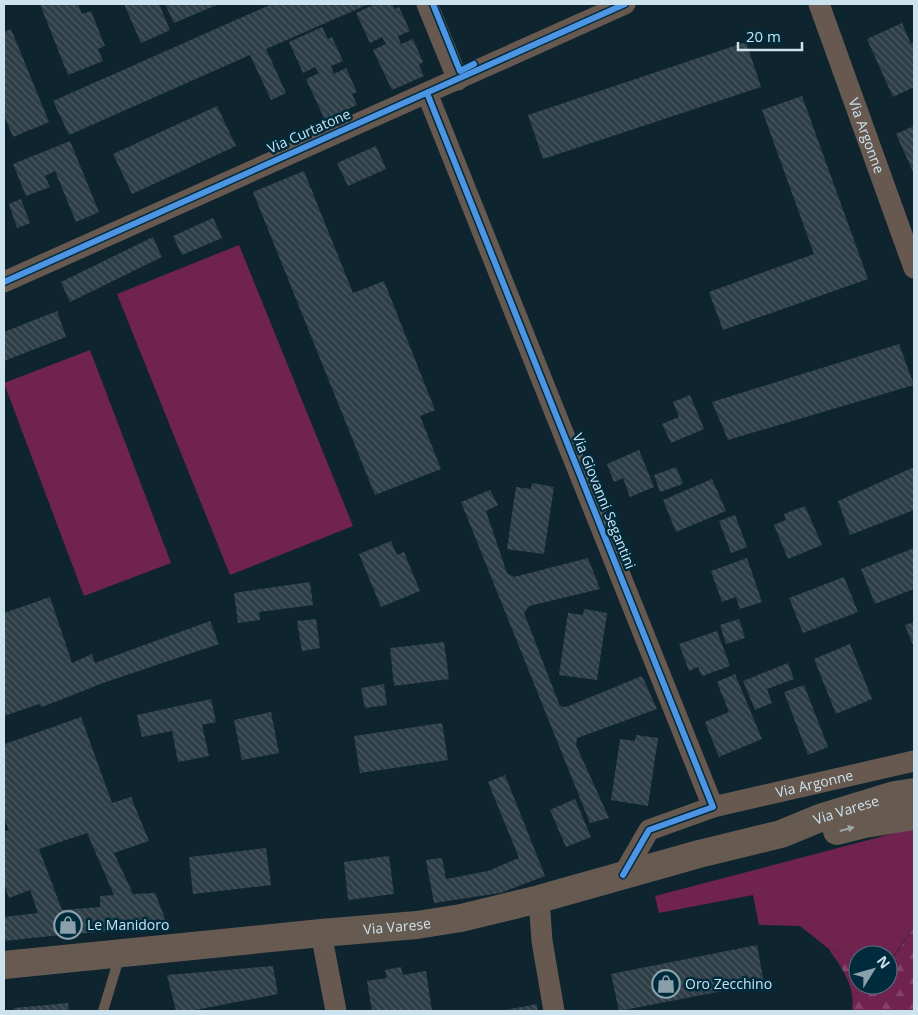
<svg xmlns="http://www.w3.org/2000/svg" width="918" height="1015" viewBox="0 0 918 1015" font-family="'Open Sans',sans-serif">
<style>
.grass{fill:#712350}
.forest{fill:url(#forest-firs)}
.building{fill:url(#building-back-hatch);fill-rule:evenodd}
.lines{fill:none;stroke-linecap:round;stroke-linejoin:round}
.lane{stroke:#675950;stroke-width:10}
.street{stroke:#675950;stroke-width:21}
.secondary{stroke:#665a51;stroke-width:28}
.cycleway-casing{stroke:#002b3d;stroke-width:9}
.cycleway{stroke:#4d94e3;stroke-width:6}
.oneway{fill:#9ea5a7}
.labels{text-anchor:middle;stroke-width:5;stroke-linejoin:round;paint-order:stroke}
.street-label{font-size:14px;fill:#cce2ee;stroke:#002b3d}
.poi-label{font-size:14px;fill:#cce2ee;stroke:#002b3d;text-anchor:start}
</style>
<defs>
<pattern id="forest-firs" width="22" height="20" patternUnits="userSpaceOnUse" patternTransform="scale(1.25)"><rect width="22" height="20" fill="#712350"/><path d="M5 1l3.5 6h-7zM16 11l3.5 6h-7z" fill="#84436a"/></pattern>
<pattern id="building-back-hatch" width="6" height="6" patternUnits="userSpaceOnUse" patternTransform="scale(1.25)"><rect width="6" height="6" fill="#2e3e47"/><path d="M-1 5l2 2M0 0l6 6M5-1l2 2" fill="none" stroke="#4b5a62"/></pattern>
</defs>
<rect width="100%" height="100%" fill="#0e252f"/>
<g class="grass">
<polygon points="239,245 353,526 230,575 117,294"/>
<polygon points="90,350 171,563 84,596 4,383"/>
<polygon points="914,828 914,927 890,961 888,961 888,955 858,955 829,949 800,926 759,925 753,895 659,913 655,896"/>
</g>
<path class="forest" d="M914 927V1011H852C856 987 842 968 829 949L858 955V985H888V961H891Z"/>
<g class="building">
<polygon points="40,4 78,4 82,14 91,11 105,46 98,49 103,61 68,75"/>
<polygon points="124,4 159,4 170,30 141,43"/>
<polygon points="165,4 219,4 174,23"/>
<polygon points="272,4 369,4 266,49 286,93 271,100 250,55 69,135 53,101"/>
<polygon points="375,4 392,4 395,9 399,7 410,31 398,36 401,44 413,39 423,62 419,65 424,76 392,90 373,50 386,44 382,37 370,43 356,13"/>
<polygon points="902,23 911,44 914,42 914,87 893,97 867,39"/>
<polygon points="322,27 328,39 332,37 343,61 331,66 334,74 346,68 357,92 352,94 357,105 325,120 306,79 319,73 315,67 303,73 289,42"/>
<polygon points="11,29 49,122 13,137 4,115 4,32"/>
<polygon points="746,42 761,87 543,159 528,115"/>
<polygon points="802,96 868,279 723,330 709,292 814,254 762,110"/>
<polygon points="217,106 236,146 132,194 113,154"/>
<polygon points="914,126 914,174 896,134"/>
<polygon points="70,141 99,212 76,222 55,171 45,176 50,187 26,196 13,164"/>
<polygon points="376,146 386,169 348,186 337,163"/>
<polygon points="304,171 353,293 384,281 435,410 420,416 441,469 375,495 253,192"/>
<polygon points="21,199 30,223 17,228 9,204"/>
<polygon points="213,218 222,238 182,255 173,236"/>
<polygon points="153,237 162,257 70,302 61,282"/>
<polygon points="57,311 66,337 4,361 4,332"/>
<polygon points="899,344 914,385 728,440 712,402"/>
<polygon points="690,395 704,429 671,443 662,424 679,417 673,402"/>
<polygon points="639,450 654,487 630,497 623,478 614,482 607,464"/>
<polygon points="676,467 683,484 660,492 654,475"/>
<polygon points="912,468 914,468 914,510 850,535 838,501"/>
<polygon points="712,479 726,511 676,532 663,500"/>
<polygon points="532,483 554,487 544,554 507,549 516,487 531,489"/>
<polygon points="490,490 498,505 486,511 507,573 514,577 588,558 600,589 529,606 524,613 560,706 566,707 642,676 657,709 577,738 576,745 609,818 590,823 461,502"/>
<polygon points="805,506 822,545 788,559 774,525 786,520 784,514"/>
<polygon points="735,515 747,547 731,553 719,521"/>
<polygon points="391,541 397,555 404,552 420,591 381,607 359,554"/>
<polygon points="914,548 914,589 875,604 861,569"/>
<polygon points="747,558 762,602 740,609 736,597 722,602 711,571"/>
<polygon points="844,577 858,612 803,633 789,598"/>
<polygon points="310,582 313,605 259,612 260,620 238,623 234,593"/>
<polygon points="50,597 72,663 92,654 95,663 210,621 219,644 103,683 42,707 39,704 4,716 4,613"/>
<polygon points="584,609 607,613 597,680 559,675 568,613 583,615"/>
<polygon points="316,619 320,648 302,651 297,621"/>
<polygon points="739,619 745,638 726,644 720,625"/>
<polygon points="914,622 914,648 905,625"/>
<polygon points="717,631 730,666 702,676 698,667 689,671 679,644"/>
<polygon points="444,642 449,679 394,686 390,648"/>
<polygon points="850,644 872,699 836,714 814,659"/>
<polygon points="788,663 794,679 767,689 772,703 755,710 743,681"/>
<polygon points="735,674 762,739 719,757 705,722 729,712 717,682"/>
<polygon points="384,684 387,705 365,708 361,688"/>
<polygon points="804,685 828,747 808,755 784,692"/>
<polygon points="211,699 216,722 202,725 209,756 178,762 172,731 142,737 137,715"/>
<polygon points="271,712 279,753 242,760 234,720"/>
<path d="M81 717 112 803 131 797 149 841 114 853 133 894 155 893 168 926 41 937 4 941V917L38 913 30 890 9 898 4 884V831L9 830 4 819V741L5 744ZM87 833 114 895 100 896V907L62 910 39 849Z"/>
<polygon points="442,723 448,760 360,773 354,736"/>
<polygon points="636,735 658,738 648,806 611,800 620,739 635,741"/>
<polygon points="505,775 545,876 500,893 434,903 426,860 442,858 446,879 488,871 519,858 488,782"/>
<polygon points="575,799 591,837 566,847 550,810"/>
<polygon points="266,848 271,885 193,894 189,857"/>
<polygon points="389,856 394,894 348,900 344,862"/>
<polygon points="757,945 764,983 619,1011 611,974"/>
<polygon points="273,966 278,994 190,1011 176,1011 167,975"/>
<polygon points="401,967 403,975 426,971 432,1011 372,1011 367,981 387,978 385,970"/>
<polygon points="68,1003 69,1011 14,1011 14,1008"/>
<polygon points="537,1004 538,1011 506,1011 506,1010"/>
</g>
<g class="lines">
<polyline class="lane" points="103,1011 120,955"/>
<g class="street">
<polyline points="427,4 458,80"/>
<path id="s1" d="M819 4 914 268"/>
<polyline points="427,93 713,807 649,830 623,875"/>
<polyline points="4,282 625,4"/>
<path id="s2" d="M713 807 914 761"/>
<polyline points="539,899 542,941 554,1011"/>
<polyline points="321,933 336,1011"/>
</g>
<g class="secondary">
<polyline points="837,831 865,824 914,816"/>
<path id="s3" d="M4 965 321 933 417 925 461 918 539 899 699 854 781 834 820 818 895 795 914 792"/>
</g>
<defs>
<g id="cycleway">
<polyline points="433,4 460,71 474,64"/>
<polyline points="427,93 713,807 649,830 623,875"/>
<polyline points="4,282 625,4"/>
</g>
</defs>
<use href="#cycleway" class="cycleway-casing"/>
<use href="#cycleway" class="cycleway"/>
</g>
<defs><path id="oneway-solid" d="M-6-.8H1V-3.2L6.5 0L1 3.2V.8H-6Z" transform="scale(1.25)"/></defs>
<use class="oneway" href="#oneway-solid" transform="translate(847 829) rotate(-15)"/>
<defs>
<symbol id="shop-ring" viewBox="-11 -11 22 22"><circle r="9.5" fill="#002b3d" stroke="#8aa0ab" stroke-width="1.5"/><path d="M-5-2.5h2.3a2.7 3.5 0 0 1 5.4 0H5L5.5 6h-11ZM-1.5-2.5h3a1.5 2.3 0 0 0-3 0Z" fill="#8aa0ab"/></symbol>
</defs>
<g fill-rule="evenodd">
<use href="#shop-ring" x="52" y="909" width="32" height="32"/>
<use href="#shop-ring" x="650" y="968" width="32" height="32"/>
</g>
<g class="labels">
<g class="street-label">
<text transform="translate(309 131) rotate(-24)" y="5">Via Curtatone</text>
<text dy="5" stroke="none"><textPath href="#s1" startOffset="140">Via Argonne</textPath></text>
<text transform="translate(604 501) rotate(68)" y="5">Via Giovanni Segantini</text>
<text dy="5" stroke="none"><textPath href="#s2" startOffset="104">Via Argonne</textPath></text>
<text dy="5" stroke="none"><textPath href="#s3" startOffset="860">Via Varese</textPath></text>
<text dy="5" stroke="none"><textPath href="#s3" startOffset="395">Via Varese</textPath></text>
</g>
<g class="poi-label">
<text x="87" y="930">Le Manidoro</text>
<text x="685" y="989">Oro Zecchino</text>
</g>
</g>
<rect width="918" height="1015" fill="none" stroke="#cce2ee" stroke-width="10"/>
<g transform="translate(873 970) rotate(53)"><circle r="24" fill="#002b3d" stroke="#527484"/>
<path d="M0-4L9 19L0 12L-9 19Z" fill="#8aa0ab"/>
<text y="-8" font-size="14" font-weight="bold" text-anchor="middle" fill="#cce2ee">N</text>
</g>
<path d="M738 42v8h64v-8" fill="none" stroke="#cce2ee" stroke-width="2.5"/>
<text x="746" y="42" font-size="15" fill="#cce2ee" stroke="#002b3d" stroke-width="4" paint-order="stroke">20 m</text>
</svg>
